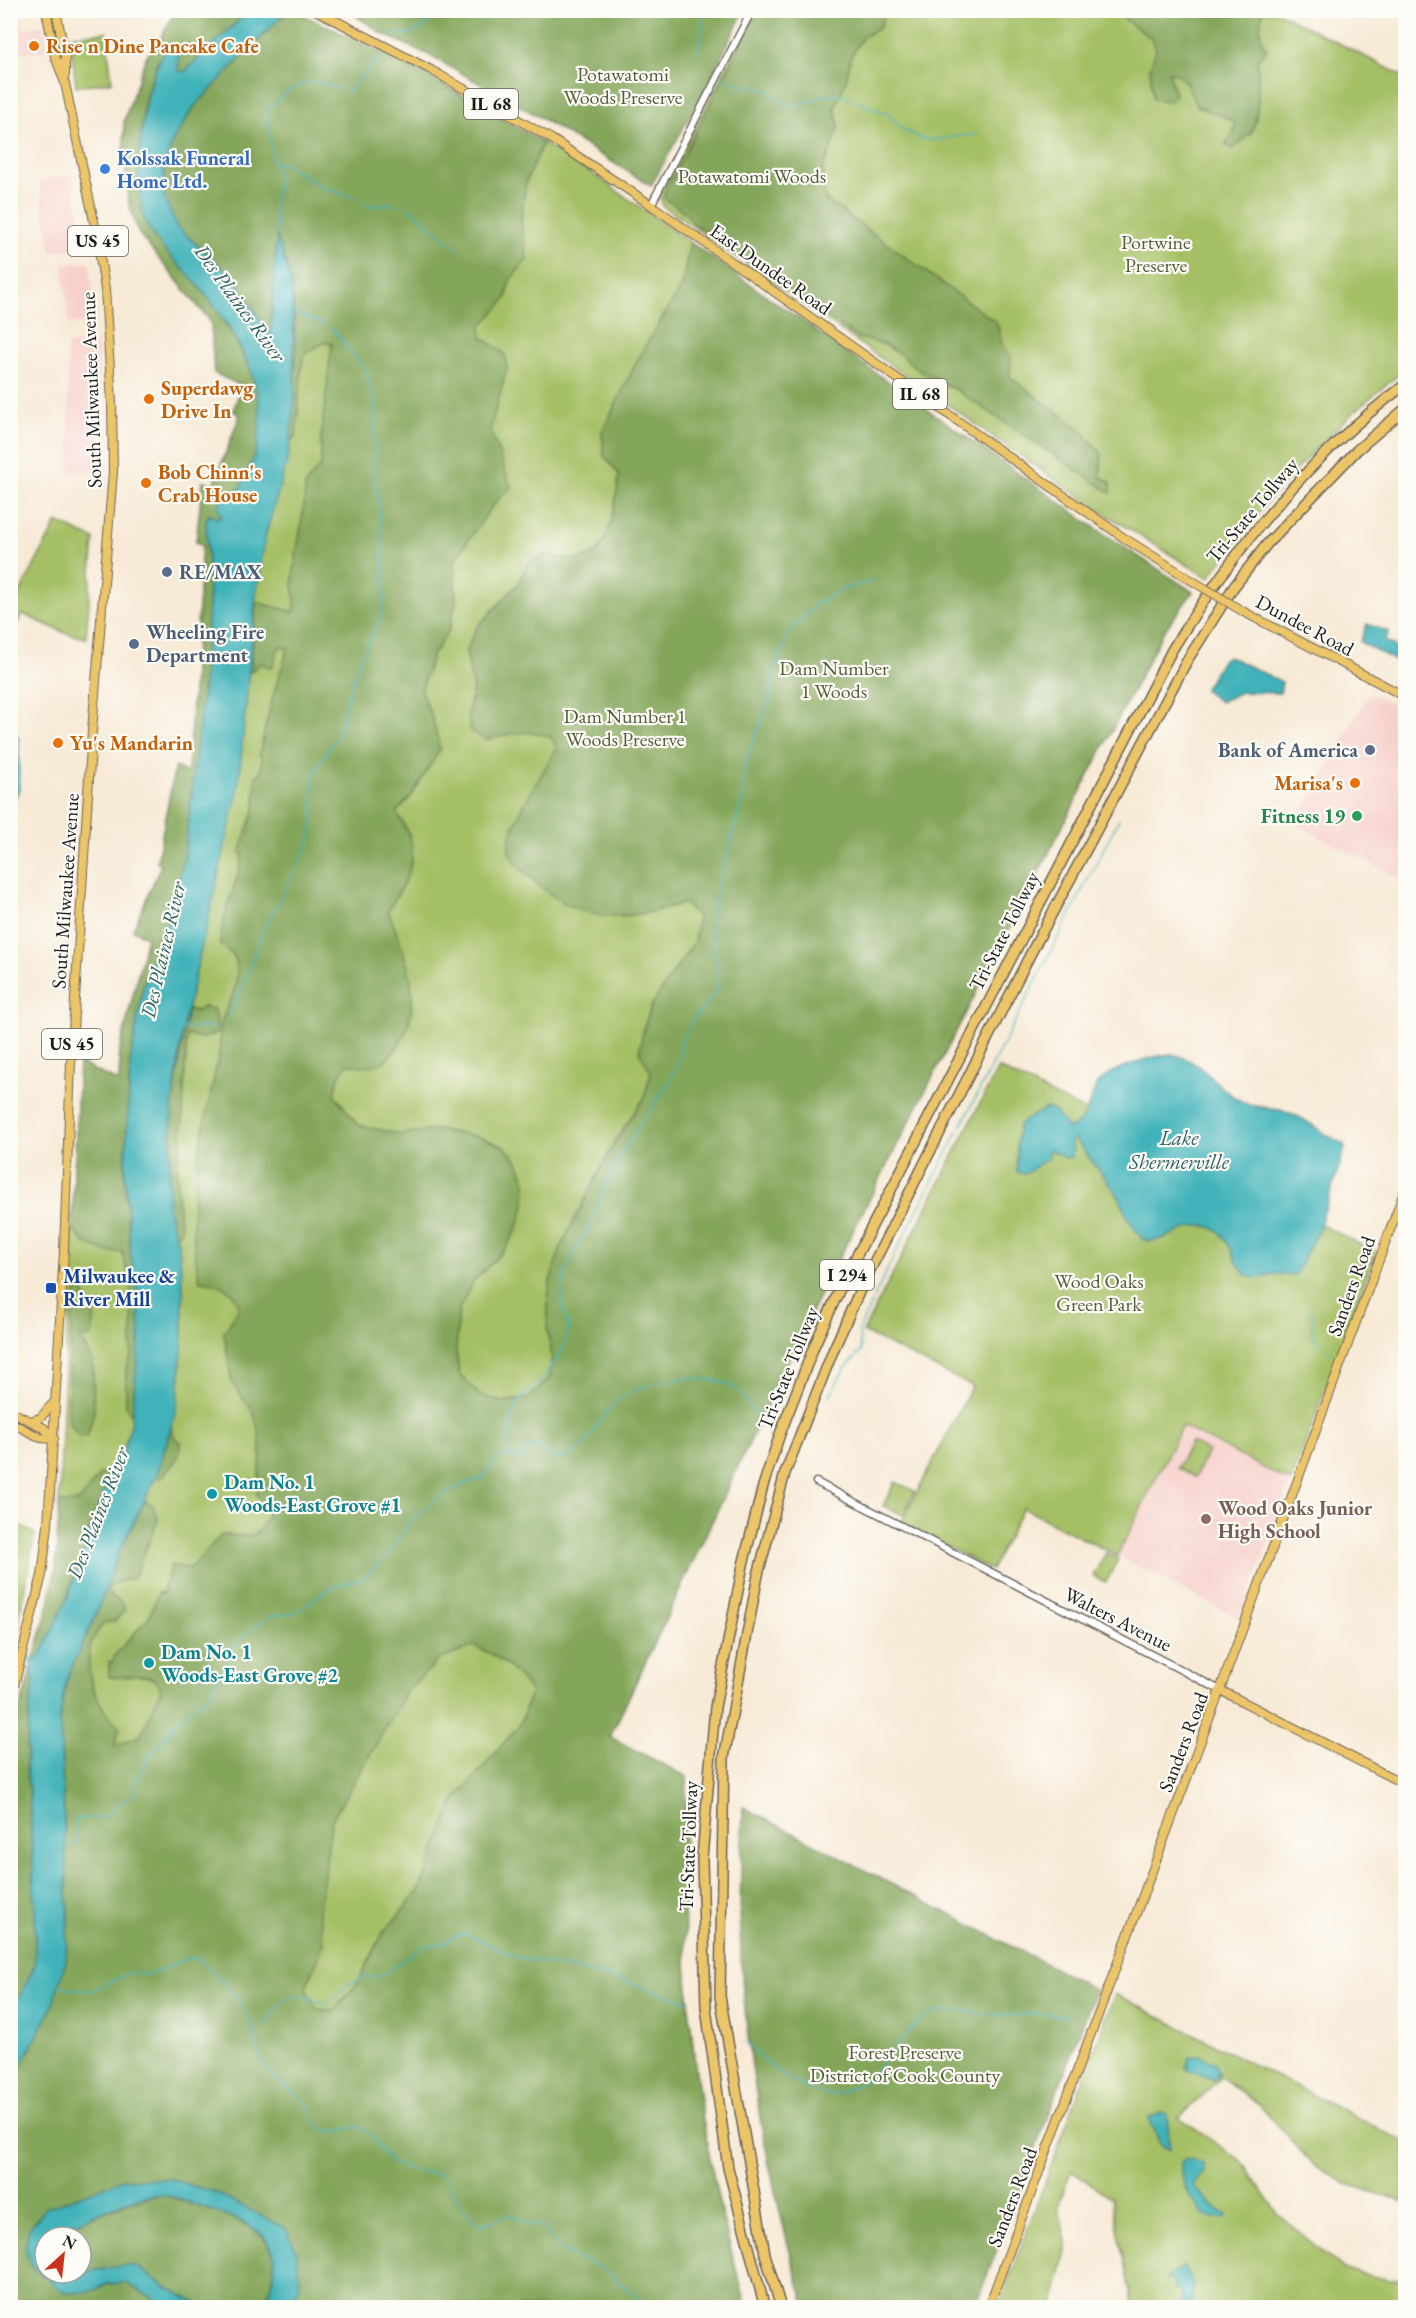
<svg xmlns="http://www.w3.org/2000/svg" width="1416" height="2318" viewBox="0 0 1416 2318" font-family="'EB Garamond',serif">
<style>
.built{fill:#f7d0cb}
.green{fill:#a5bf65;stroke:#606e40;stroke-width:1.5;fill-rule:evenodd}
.forest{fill:#84a65a;stroke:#50613b;stroke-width:1.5;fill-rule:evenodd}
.water{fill:#41b2b9;stroke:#2e676a;stroke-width:1.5}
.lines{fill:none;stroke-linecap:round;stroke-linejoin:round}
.stream{stroke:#41b2b9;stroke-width:1.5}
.canal{stroke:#41b2b9;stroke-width:5}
.minor-casing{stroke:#69645d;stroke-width:9}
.major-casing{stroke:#69645d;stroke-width:10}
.highway-casing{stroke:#69645d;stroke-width:12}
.minor{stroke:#fff;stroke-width:6}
.major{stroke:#edc569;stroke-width:8}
.highway{stroke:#edc569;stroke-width:9}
.major-bridge-casing{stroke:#69645d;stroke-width:10;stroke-linecap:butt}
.major-bridge{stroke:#edc569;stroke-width:8}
.food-dot{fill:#e8710a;stroke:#fdfcf7;stroke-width:2}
.shop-dot{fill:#3f7fe0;stroke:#fdfcf7;stroke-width:2}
.service-dot{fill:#5c6f8a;stroke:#fdfcf7;stroke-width:2}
.leisure-dot{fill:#2e9e5b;stroke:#fdfcf7;stroke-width:2}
.transit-dot{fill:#1a4fb4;stroke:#fdfcf7;stroke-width:2}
.culture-dot{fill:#0f9aa8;stroke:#fdfcf7;stroke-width:2}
.education-dot{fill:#8d6e63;stroke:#fdfcf7;stroke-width:2}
.labels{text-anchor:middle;stroke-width:4.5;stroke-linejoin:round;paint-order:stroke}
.shield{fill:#fdfcf7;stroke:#605f5e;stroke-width:1.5}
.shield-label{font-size:18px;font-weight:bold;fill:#1c1c1c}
.food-label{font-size:20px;font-weight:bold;fill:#c56008;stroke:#fdfcf7;text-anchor:start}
.park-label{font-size:20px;fill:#535d39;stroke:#fdfcf7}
.shop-label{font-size:20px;font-weight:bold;fill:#366cbe;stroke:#fdfcf7;text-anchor:start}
.street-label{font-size:20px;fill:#1c1c1c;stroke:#fdfcf7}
.service-label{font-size:20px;font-weight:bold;fill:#4e5e75;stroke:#fdfcf7;text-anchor:start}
.leisure-label{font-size:20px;font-weight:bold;fill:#27864d;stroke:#fdfcf7;text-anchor:end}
.transit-label{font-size:20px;font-weight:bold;fill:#164399;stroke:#fdfcf7;text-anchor:start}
.culture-label{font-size:20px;font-weight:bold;fill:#0d838f;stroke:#fdfcf7;text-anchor:start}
.education-label{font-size:20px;font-weight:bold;fill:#785e54;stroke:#fdfcf7;text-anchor:start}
.water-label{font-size:21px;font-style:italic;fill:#2d6063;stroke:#fdfcf7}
</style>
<rect width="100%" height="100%" fill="#fdfcf7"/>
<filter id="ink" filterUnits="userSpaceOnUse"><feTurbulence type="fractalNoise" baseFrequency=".0167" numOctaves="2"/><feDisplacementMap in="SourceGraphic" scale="12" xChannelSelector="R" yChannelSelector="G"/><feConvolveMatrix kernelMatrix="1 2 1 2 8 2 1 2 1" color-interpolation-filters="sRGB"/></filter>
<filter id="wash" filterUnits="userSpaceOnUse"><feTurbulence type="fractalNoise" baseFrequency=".008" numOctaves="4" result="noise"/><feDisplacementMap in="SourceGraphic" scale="24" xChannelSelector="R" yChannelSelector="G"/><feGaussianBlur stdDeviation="1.35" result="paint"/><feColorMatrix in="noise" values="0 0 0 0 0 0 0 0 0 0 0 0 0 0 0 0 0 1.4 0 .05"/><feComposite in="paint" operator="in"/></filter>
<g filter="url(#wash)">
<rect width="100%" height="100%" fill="#f7ead6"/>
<g class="built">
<polygon points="10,11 20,11 23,29 43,25 48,50 11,54"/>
<polygon points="72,175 85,246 51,252 39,181"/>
<polygon points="89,262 96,322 68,324 63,264"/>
<polygon points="98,343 100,471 70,472 67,344"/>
<polygon points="1369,693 1405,710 1405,881 1295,824"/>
<polygon points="1182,1426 1291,1482 1240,1619 1117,1556"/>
</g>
<g class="green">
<path d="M175 11H295L458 92 590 172 1104 534 1193 592 1163 632 814 1306 610 1737 687 1777C676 1956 694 2137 747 2307L477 2308 469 2304 467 2308H11V1741L49 1604 56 1567 79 1063 119 1082 120 1059 118 1058 147 937 133 930 161 865 157 862 175 767 188 773 202 545 196 542 203 481 214 484 240 415 233 411 242 386 214 373 211 322 139 234 129 205 124 153V121L146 57 161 38ZM45 2237H81V2273H45Z"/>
<path d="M755 11H1276L1405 77V370C1328 428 1265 499 1209 578L1194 569 1094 507 663 206 659 195Z"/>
<polygon points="106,32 112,82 76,86 70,36"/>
<polygon points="57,522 94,539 86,638 65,633 22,614 11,636 11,610"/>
<polygon points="998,1068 1376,1252 1291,1482 1182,1426 1117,1556 1023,1508 991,1570 901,1523 972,1386 863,1332"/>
<polygon points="1191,1442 1208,1451 1195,1477 1177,1468"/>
<polygon points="895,1482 915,1491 903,1515 883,1506"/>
<polygon points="11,1521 35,1534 18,1624 20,1630 19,1637 11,1627"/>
<polygon points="1106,1553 1118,1559 1106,1583 1093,1576"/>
<polygon points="1115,1994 1405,2142 1405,2202 1347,2184 1313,2165 1261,2107 1221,2077 1179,2118 1242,2161 1278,2214 1343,2269 1389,2280 1405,2278 1405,2307 1133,2307 1111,2197 1071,2171 1058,2206 1067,2246 1053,2307 998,2308"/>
</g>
<g class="forest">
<polygon points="361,10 744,10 744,11 709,82 651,186 536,115 427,54 383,34 356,16"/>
<polygon points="175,11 249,11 185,71 178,72 179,61 157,62 144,103 139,181 193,279 214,305 234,338 254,377 262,418 255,454 244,482 233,499 221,500 223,516 206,520 209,590 203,692 184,858 173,904 143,987 130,1064 125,1173 131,1258 138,1295 140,1335 132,1416 126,1406 126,1369 131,1356 133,1300 124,1257 122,1252 106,1252 85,1243 72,1229 79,1063 119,1082 120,1059 118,1058 147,937 133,930 161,865 157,862 175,767 188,773 202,545 196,542 203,481 214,484 240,415 233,411 242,386 214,373 211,322 139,234 129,205 124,153 124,121 146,57 161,38"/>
<path d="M286 11H295L404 63 543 142 526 182 521 221 527 260 510 280 507 296 503 303 481 326 482 337 505 354 507 369 490 429 511 487 493 505 454 561 456 602 449 630 432 656 421 691 433 720 440 749 412 795 396 813C426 850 409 875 388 911 405 953 426 1000 400 1043 385 1068 374 1068 347 1064L339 1076 335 1095 358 1125 400 1134 436 1130 478 1136 505 1147 518 1162 526 1182 525 1205 516 1231 506 1248 473 1282 459 1309 456 1350 459 1374 480 1395 502 1402 529 1398 550 1377 552 1356 547 1329 549 1285 561 1246 614 1143 644 1098 651 1072 639 1052 644 1027 652 1004 694 942 698 917 684 903C623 922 581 925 532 879 525 872 511 861 509 851 505 829 545 769 557 748L551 737C528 729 510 733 487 740L470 731 468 714 473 689 466 651 477 627 518 584 527 565 544 555C559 558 576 562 591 556 611 546 617 494 619 474L604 456 602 432 642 351 682 286 690 242 1104 534 1193 592 1163 632 814 1306 610 1737 687 1777C676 1956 694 2137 747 2307L477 2308 469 2304 467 2308 289 2307 300 2285 285 2228 217 2193 170 2179 46 2208 25 2248 49 2281 90 2292 107 2284 126 2283 169 2307 11 2308V2084L51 2010 68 1915 60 1721 63 1696 69 1673 94 1619 119 1552 145 1501 153 1505 158 1520 134 1578 117 1582 108 1589 109 1595 123 1603 125 1610 115 1621 104 1623C99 1630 91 1639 90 1648 85 1678 97 1707 120 1727L114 1747 141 1735 161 1690C156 1667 125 1680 109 1677V1661L112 1662 116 1654 149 1617 159 1592 163 1593 171 1565 187 1568 193 1566 221 1535 248 1536 258 1532 267 1517V1509L257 1495C260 1466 265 1438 252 1411 247 1402 236 1391 233 1384 228 1369 227 1349 224 1333L239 1308C236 1289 217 1282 200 1281 181 1206 204 1128 219 1054 221 1044 219 1027 223 1018 232 996 241 982 235 957L220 944C222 913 237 885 243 854L240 853 255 808 256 775H260L262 757 259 755 271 703 288 648 279 647 272 668 261 663 251 672 256 602 294 612C297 595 292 591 293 579 296 547 305 516 305 485L321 465V438L332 343 326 342 306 352 302 362 296 436 290 442 296 353 292 285 277 236 270 336 234 278 177 227 164 199V168L173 140 193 108ZM474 1646C498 1655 516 1671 531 1692L520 1724 454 1801 419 1891 383 1933 357 1984 334 2010 317 2009 306 1988 324 1944 319 1909 332 1820 407 1691 439 1660Z"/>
<polygon points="758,11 886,11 879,28 863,37 851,56 846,81 835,107 839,128 823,169 825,199 997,323 1003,348 1011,356 1010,377 1081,430 1102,454 1100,476 1111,483 1111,493 953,388 918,370 900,354 883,344 858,338 692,222 686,213 664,198 665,191"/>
<path d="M1113 11H1263C1259 25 1258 37 1267 50L1257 60C1258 79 1260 112 1253 129 1249 138 1239 143 1232 149L1225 144 1233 134 1235 124 1231 120 1197 106C1188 91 1188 75 1169 72L1175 96 1171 101 1153 99 1150 69 1156 49 1151 38Z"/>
<path d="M203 1007 213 1009 217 1018V1033L204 1038 187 1035 181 1148C173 1164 179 1212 181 1230L176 1235 168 1210 172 1108 188 1009 198 1011Z"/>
<polygon points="78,1289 84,1292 89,1308 95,1315 92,1336 80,1339 93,1361 94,1413 87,1437 79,1436 68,1422 72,1300"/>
<path d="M171 1428 175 1438 181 1442C182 1459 169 1467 161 1478L156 1477Z"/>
<path d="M102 1473 111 1479C79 1539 72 1613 32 1669L34 1681 30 1705 26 1767 29 1791 35 1914V1965L11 2014 10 1969 14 1962 10 1953 11 1741 49 1604 56 1567 59 1502C87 1509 85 1486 102 1473Z"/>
<path d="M743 1807 1096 1990 975 2307H806C774 2205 753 2097 743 1990 738 1930 741 1867 743 1807Z"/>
<path d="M162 2195C174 2197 185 2202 197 2206 231 2217 283 2229 273 2277 270 2288 269 2298 260 2306L204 2307 164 2286 136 2266 81 2272V2237H52L56 2230C92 2219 123 2200 162 2195Z"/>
</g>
<g class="water">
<path d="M249 11H286L193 108 173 140 164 168 165 199 177 227 234 278 270 335 277 235 292 285 295 397 289 454 266 534 256 594 238 790 183 1028 172 1108 168 1210 179 1246 183 1290V1341L177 1407 156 1477 119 1552 94 1619 69 1673 63 1696 60 1721 68 1915 66 1961 51 2010 11 2084V2014L35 1965V1914L29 1791 26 1767 30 1705 34 1681 32 1669 36 1657H40L69 1594 104 1492 121 1460 131 1423 140 1335 138 1295 131 1258 125 1173 130 1064 143 987 173 904 184 858 203 692 209 590 206 520 210 514 217 518 222 517 217 506 221 500 233 499C287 420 251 348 195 282 179 264 161 249 148 227 128 192 143 85 164 51H179L178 72 185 71Z"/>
<polygon points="1367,624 1389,632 1385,641 1405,652 1405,666 1360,642"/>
<polygon points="1228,656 1282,682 1280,693 1241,692 1220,702 1204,690 1223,659"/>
<polygon points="11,733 19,738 19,789 11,808"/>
<path d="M1172 1054C1205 1062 1213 1085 1239 1100 1255 1109 1271 1107 1288 1112 1309 1119 1324 1136 1344 1144L1345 1149 1319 1228 1295 1275C1289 1275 1283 1274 1277 1274 1269 1273 1263 1279 1255 1278 1233 1276 1235 1237 1212 1228 1187 1217 1165 1248 1142 1239L1128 1219 1120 1198 1075 1139 1070 1141 1073 1149 1072 1157 1065 1158 1051 1150 1047 1152 1050 1157 1025 1174 1017 1172C1016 1169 1017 1128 1019 1125 1021 1122 1043 1110 1047 1108L1056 1112 1067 1128C1091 1124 1086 1099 1098 1084 1109 1068 1153 1056 1172 1054Z"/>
<polygon points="1201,2055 1215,2063 1219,2074 1214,2080 1186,2068 1189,2058"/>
<polygon points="1163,2112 1167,2115 1170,2150 1160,2144 1149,2118"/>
<path d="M1186 2158 1203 2163 1204 2172 1194 2184 1195 2188 1215 2208 1227 2215 1225 2219 1204 2216C1194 2202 1176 2179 1182 2161Z"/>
<path d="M124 2179H170L217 2193 285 2228 296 2250 300 2285 289 2307H253L260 2306C269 2298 270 2288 273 2277 284 2225 229 2218 195 2205 184 2201 173 2195 160 2195 123 2196 90 2220 56 2230L52 2237H45V2273H81L122 2266H136L164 2286 204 2307H169L126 2283 107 2284 90 2292 65 2293 32 2267 25 2248 29 2229 46 2208Z"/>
<polygon points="1183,2267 1194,2282 1191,2307 1183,2307 1181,2294 1178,2290 1174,2290 1174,2281 1167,2278"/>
</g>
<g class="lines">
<g class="stream">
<polyline points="392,34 410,34 428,24 432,10"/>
<polyline points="698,54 704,10"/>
<polyline points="719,78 769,91 784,102 796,106 830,94 846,97 889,115 903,130 923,139 933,140 976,134"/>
<polyline points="346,90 349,91 377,60"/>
<polyline points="273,162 287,165 324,188 353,197"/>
<polyline points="361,201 374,207 387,203 398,206"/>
<polyline points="408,207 459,250"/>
<path d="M277 234 274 206 278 176 273 161 267 111C280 96 299 79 320 83 327 84 332 87 339 89"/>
<polyline points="294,313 325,325"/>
<polyline points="226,1022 243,986 262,933 309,844 313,825 313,776 318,764 338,735 348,695 361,658 380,619 385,595 380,516 375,480 374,400 366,370 332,328"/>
<polyline points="181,1028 216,1027"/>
<polyline points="1309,1311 1313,1315 1312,1334 1320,1344"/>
<polyline points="1324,1348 1331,1353"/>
<polyline points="829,1397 844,1370 861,1351 859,1330 889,1266 1119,819"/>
<polyline points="507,1455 511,1419 518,1402 544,1377 565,1345 568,1328 561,1299 563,1281 572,1254 591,1223 614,1165 671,1079 680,1057 681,1042 691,1023 716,991 718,981 711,923 716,893 742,801 746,761 769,702 775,669 788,633 816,604 842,589 872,581"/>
<path d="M63 1848 77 1843 75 1825 77 1818H102L136 1792 134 1784 149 1757 181 1717 211 1693 237 1641 270 1616 295 1613 328 1589 363 1578 386 1558 409 1523 437 1498 466 1483 483 1478 496 1460 503 1455 520 1459 532 1446 537 1444 554 1459C591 1456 595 1418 619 1399 645 1380 704 1371 733 1387 744 1393 747 1407 757 1414L773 1409"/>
<path d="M59 1985 75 1990 91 1991 130 1973 149 1975 187 1959 196 1958C211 1967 240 2000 248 2016 255 2033 255 2053 266 2068 276 2082 292 2089 304 2101 312 2109 311 2124 324 2130 335 2134 349 2127 360 2127L369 2134 392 2163 411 2170 441 2174 447 2179 461 2207 478 2225C492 2224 498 2216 509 2215L542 2228 562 2251 600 2267 651 2308"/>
<path d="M252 2029 267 2023C273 2010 286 1991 304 1996 312 1998 318 2003 327 2004L347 1985 364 1977 381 1976 423 1946 442 1944 460 1934H466L516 1957 618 1979 690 2002"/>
<path d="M745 2042C768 2066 797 2091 832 2095 846 2090 862 2085 872 2075 889 2058 914 2016 938 2012 963 2006 985 2016 1010 2015 1030 2015 1050 2010 1069 2018"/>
</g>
<polyline class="canal" points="10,1632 38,1670"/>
</g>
</g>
<g filter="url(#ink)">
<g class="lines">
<defs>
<g id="minor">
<polyline points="651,205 752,10"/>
<polyline points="816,1482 1220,1690"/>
</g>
<g id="major">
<polyline points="56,10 65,56 65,75"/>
<polyline points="315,10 431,70 550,138 651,205 1124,538 1191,580"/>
<polyline points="1244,612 1406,697"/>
<polyline points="10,1411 44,1428 54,1439"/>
<polyline points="30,1421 40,1418 55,1401"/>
<polyline points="10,1422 41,1438 54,1439"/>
<polyline points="1220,1690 1406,1785"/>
<polyline points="10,1701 42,1575 48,1525 64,1251 71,1062 92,731 113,472 112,402 105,289 96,231 65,83 55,56 46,10"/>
<polyline points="988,2308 1220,1690 1406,1187"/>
</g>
<g id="highway">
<path d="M765 2308 728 2168 706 2008 702 1858 715 1707 743 1565 763 1486 780 1434 815 1344 844 1280 1172 650C1234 549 1310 455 1406 384"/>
<polyline points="781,2308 765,2254 720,1996 724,1758 758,1575 785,1473 833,1351 860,1290 1032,951 1188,659 1233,588 1267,544 1357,450 1406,408"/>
</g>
</defs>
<use href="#minor" class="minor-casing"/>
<use href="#major" class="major-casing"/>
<use href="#highway" class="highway-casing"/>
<use href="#minor" class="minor"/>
<use href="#major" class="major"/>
<use href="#highway" class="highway"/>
<defs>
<polyline id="major-bridge" points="1191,580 1244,612"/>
</defs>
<use href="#major-bridge" class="major-bridge-casing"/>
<use href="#major-bridge" class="major-bridge"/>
</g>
</g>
<g class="food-dot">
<circle cx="34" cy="46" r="6"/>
<circle cx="149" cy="399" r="6"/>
<circle cx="146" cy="483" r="6"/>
<circle cx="58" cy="743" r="6"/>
<circle cx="1355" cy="783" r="6"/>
</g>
<circle class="shop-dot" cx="105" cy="169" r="6"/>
<g class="service-dot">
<circle cx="167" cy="572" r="6"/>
<circle cx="134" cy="644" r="6"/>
<circle cx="1370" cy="750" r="6"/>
</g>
<circle class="leisure-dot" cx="1357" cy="816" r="6"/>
<rect class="transit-dot" x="45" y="1282" width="12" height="12" rx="3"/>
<g class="culture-dot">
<circle cx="212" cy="1494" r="6"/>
<circle cx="149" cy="1663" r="6"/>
</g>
<circle class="education-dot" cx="1206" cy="1519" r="6"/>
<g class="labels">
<g class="shield">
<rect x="464" y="89" width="54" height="30" rx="4.5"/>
<rect x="68" y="226" width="60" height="30" rx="4.5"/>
<rect x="893" y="379" width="54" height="30" rx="4.5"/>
<rect x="42" y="1029" width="60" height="30" rx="4.5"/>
<rect x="820" y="1260" width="54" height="30" rx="4.5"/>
</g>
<g class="shield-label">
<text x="491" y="110">IL 68</text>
<text x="98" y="247">US 45</text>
<text x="920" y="400">IL 68</text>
<text x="72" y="1050">US 45</text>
<text x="847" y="1281">I 294</text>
</g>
<g class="food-label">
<text x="46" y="53">Rise n Dine Pancake Cafe</text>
<text x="161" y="395">Superdawg<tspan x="161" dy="23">Drive In</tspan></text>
<text x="158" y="479">Bob Chinn's<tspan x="158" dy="23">Crab House</tspan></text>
<text x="70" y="750">Yu's Mandarin</text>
<text x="1343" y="790" text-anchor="end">Marisa's</text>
</g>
<g class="park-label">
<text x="623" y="81">Potawatomi<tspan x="623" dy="23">Woods Preserve</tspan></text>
<text x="752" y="183">Potawatomi Woods</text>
<text x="1156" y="249">Portwine<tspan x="1156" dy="23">Preserve</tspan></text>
<text x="834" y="675">Dam Number<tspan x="834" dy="23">1 Woods</tspan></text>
<text x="625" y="723">Dam Number 1<tspan x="625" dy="23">Woods Preserve</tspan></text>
<text x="1099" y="1288">Wood Oaks<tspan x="1099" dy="23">Green Park</tspan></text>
<text x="905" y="2059">Forest Preserve<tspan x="905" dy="23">District of Cook County</tspan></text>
</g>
<g class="shop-label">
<text x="117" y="165">Kolssak Funeral<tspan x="117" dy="23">Home Ltd.</tspan></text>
</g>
<g class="street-label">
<text transform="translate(771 269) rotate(35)" y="7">East Dundee Road</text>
<text transform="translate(91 390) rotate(-92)" y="7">South Milwaukee Avenue</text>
<text transform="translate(1252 510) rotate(-50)" y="7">Tri-State Tollway</text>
<text transform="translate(1305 625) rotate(28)" y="7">Dundee Road</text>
<text transform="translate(65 891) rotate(-86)" y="7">South Milwaukee Avenue</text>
<text transform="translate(1004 931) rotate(-63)" y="7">Tri-State Tollway</text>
<text transform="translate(1351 1286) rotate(-70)" y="7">Sanders Road</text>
<text transform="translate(788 1368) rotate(-68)" y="7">Tri-State Tollway</text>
<text transform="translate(1118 1619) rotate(27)" y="7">Walters Avenue</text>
<text transform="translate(1183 1742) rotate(-69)" y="7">Sanders Road</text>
<text transform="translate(688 1846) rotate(-88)" y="7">Tri-State Tollway</text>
<text transform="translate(1012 2197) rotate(-69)" y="7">Sanders Road</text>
</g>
<g class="service-label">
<text x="179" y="579">RE/MAX</text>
<text x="146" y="639">Wheeling Fire<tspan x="146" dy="23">Department</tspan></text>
<text x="1358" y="757" text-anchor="end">Bank of America</text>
</g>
<g class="leisure-label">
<text x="1345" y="823">Fitness 19</text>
</g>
<g class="transit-label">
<text x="63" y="1283">Milwaukee &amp;<tspan x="63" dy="23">River Mill</tspan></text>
</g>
<g class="culture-label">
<text x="224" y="1489">Dam No. 1<tspan x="224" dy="23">Woods-East Grove #1</tspan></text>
<text x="161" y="1659">Dam No. 1<tspan x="161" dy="23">Woods-East Grove #2</tspan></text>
</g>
<g class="education-label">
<text x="1218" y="1515">Wood Oaks Junior<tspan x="1218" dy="23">High School</tspan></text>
</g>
<g class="water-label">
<text transform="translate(240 303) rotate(54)" y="7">Des Plaines River</text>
<text transform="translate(163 950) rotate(-77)" y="7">Des Plaines River</text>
<text x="1179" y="1145">Lake<tspan x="1179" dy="24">Shermerville</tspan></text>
<text transform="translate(98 1513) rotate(-69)" y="7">Des Plaines River</text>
</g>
</g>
<rect width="1416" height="2318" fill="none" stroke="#fdfcf7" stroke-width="36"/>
<g transform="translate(63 2255) rotate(27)"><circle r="28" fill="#fdfcf7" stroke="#a3a29f" stroke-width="1.5"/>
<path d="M0-4.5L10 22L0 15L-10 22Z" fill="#c8321e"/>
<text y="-9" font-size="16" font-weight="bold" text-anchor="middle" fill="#1c1c1c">N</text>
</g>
</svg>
